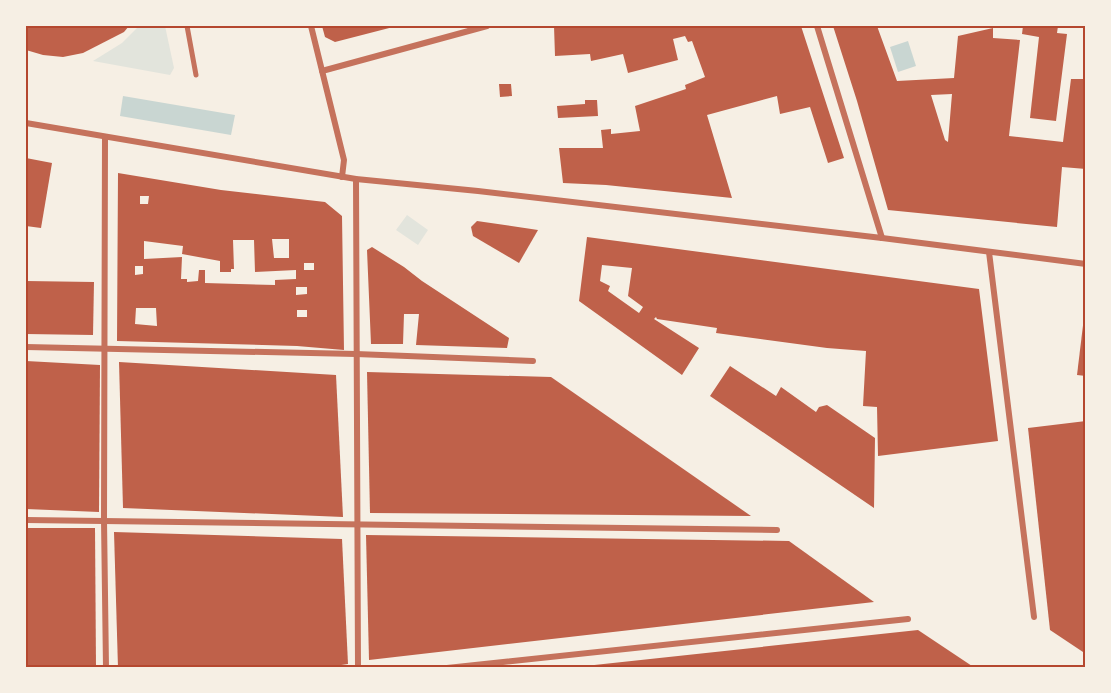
<svg xmlns="http://www.w3.org/2000/svg" width="1111" height="693" viewBox="0 0 1111 693" font-family="'Source Sans 3',sans-serif">
<style>
.green{fill:#e2e4dc}
.water{fill:#c9d6d2}
.building{fill:#bf614a;fill-rule:evenodd}
.lines{fill:none;stroke-linecap:round;stroke-linejoin:round}
.pedestrian{stroke:#c5725c;stroke-width:5}
.minor{stroke:#c5725c;stroke-width:6}
.neatline{fill:none;stroke:#b5482f;stroke-width:2}
</style>
<rect width="100%" height="100%" fill="#f6efe4"/>
<g class="green">
<polygon points="139,26 165,26 174,68 170,75 93,61 122,43"/>
<polygon points="407,215 428,230 418,245 396,230"/>
</g>
<g class="water">
<polygon points="908,41 916,66 898,72 890,47"/>
<polygon points="123,96 235,115 231,135 120,116"/>
</g>
<g class="building">
<polygon points="26,26 129,26 124,32 83,53 63,57 43,55 26,50"/>
<polygon points="322,26 397,26 335,42 325,37"/>
<polygon points="554,26 801,26 844,158 828,163 810,107 780,114 777,96 707,115 732,198 606,185 563,183 559,148 603,148 601,130 611,129 611,134 640,131 635,106 686,89 685,85 705,77 692,41 688,42 685,36 673,39 678,60 628,73 623,54 591,61 590,54 555,56"/>
<path d="M833 26H877L897 81 954 78 958 36 993 28V38L1020 40 1009 136 1063 142 1071 79H1086V169L1062 167 1057 227 888 210 857 101ZM952 94 948 142 945 140 931 95Z"/>
<polygon points="1023,26 1058,26 1057,33 1067,34 1056,121 1030,118 1039,37 1022,34"/>
<polygon points="499,84 511,84 512,96 500,97"/>
<polygon points="585,100 597,100 598,116 558,118 557,106 585,104"/>
<polygon points="26,158 52,163 41,228 26,226"/>
<path d="M118 173 221 190 325 202 342 216 344 350 297 346 117 341ZM140 196H149L148 204H140ZM272 239H289V258H274ZM233 240H254L255 272 296 270V279L275 280V285L205 283V270H199L198 281 187 282V279H181L182 257 144 259V241L183 246 182 254 220 261V272H231V269H234ZM304 263H314V270H304ZM135 266H143V274L135 275ZM296 287H307V294L296 295ZM136 308H156L157 326 135 324ZM297 310H307V317H297Z"/>
<polygon points="477,221 538,230 519,263 473,236 471,227"/>
<path d="M587 237 979 289 998 441 878 456 877 407 863 406 866 351 827 348 716 333 717 328 657 319 656 317 654 319 699 348 682 375 579 301ZM602 265 632 268 628 296 643 307 639 313 608 291 610 286 600 281Z"/>
<polygon points="372,247 404,267 422,281 509,338 507,348 416,345 419,314 404,314 403,344 371,344 367,250"/>
<polygon points="26,281 94,282 93,335 26,334"/>
<polygon points="1084,317 1086,317 1086,376 1077,375"/>
<polygon points="26,361 100,365 99,512 26,509"/>
<polygon points="119,362 336,375 343,517 123,508"/>
<polygon points="730,366 776,396 781,387 816,412 819,407 827,405 875,438 874,508 710,396"/>
<polygon points="367,372 551,377 751,516 370,513"/>
<polygon points="1086,421 1086,654 1050,630 1028,428"/>
<polygon points="26,528 95,528 96,668 26,668"/>
<polygon points="114,532 342,539 348,664 321,668 118,668"/>
<polygon points="366,535 789,541 874,602 369,660"/>
<polygon points="918,630 975,668 585,668 585,666"/>
</g>
<g class="lines">
<polyline class="pedestrian" points="187,26 196,75"/>
<g class="minor">
<polyline points="311,26 344,160 342,177"/>
<polyline points="817,26 882,238"/>
<polyline points="322,71 487,26"/>
<polyline points="26,123 356,179 478,191 882,238 1086,264"/>
<polyline points="105,137 104,520 106,668"/>
<polyline points="356,179 358,668"/>
<polyline points="989,252 1034,617"/>
<polyline points="26,347 356,354 533,361"/>
<polyline points="26,520 777,530"/>
<polyline points="447,668 908,619"/>
</g>
</g>
<rect width="1111" height="693" fill="none" stroke="#f6efe4" stroke-width="54"/>
<rect x="27" y="27" width="1057" height="639" class="neatline"/>
</svg>
